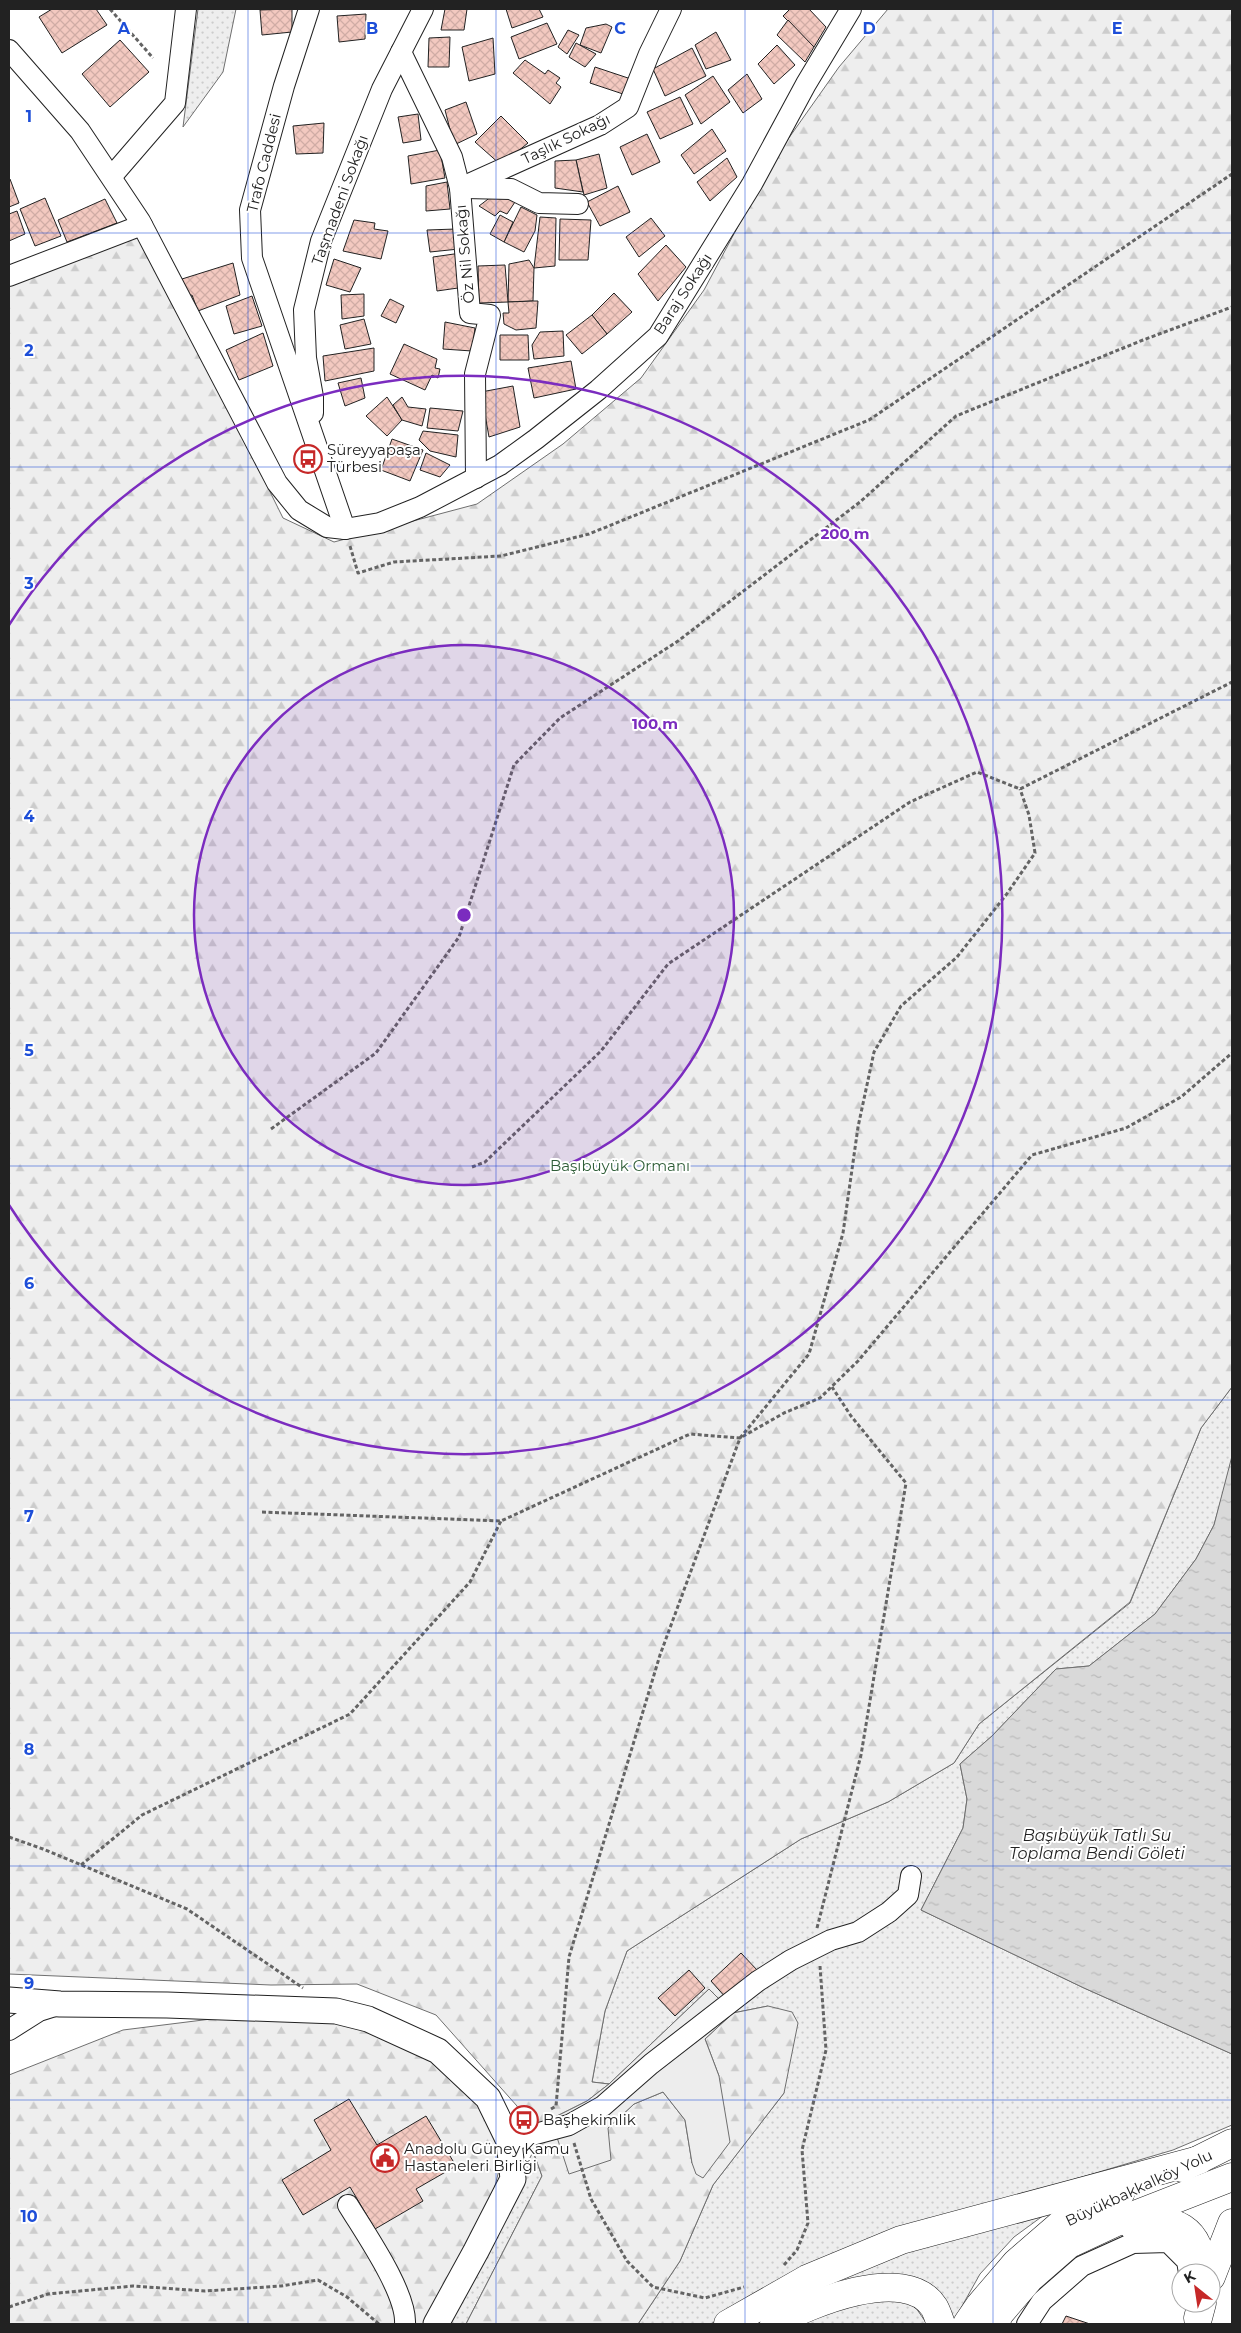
<svg xmlns="http://www.w3.org/2000/svg" width="1241" height="2333" viewBox="0 0 1241 2333" font-family="Montserrat,sans-serif">
<style>
.grass{fill:url(#grass-dots);stroke:#6f6f6f}
.forest{fill:url(#forest-firs);stroke:#6f6f6f}
.parking{fill:#ededed;stroke:#6f6f6f}
.water{fill:url(#water-ripples);stroke:#6f6f6f}
.building{fill:url(#building-cross-hatch);stroke:#222}
.lines{fill:none;stroke-linecap:round;stroke-linejoin:round}
.minor-casing{stroke:#222;stroke-width:22}
.major-casing{stroke:#222;stroke-width:27}
.highway-casing{stroke:#222;stroke-width:29}
.path{stroke:#646464;stroke-width:3;stroke-dasharray:4 2.5;stroke-linecap:butt}
.minor{stroke:#fff;stroke-width:20}
.major{stroke:#fff;stroke-width:25}
.highway{stroke:#fff;stroke-width:28}
.grid{fill:none;stroke:#1d4ed8;stroke-width:1;stroke-opacity:0.55}
.ring{fill:none;stroke:#7b2cbf;stroke-width:2.5}
.labels{text-anchor:middle;stroke-width:4;stroke-linejoin:round;paint-order:stroke}
.street-label{font-size:15px;fill:#222;stroke:#fff}
.poi-label{font-size:15px;fill:#222;stroke:#fff;text-anchor:start}
.park-label{font-size:15px;fill:#2f5e38;stroke:#fff}
.water-label{font-size:16px;font-style:italic;fill:#222;stroke:#fff}
.grid-label{font-size:16px;text-anchor:middle;font-weight:bold;fill:#1d4ed8;stroke:#fff;stroke-width:4;stroke-linejoin:round;paint-order:stroke}
.centre{fill:#7b2cbf;stroke:#fff;stroke-width:2.5}
.ring-label{font-size:15px;text-anchor:middle;font-weight:bold;fill:#7b2cbf;stroke:#fff;stroke-width:4;stroke-linejoin:round;paint-order:stroke}
</style>
<defs>
<pattern id="grass-dots" width="8" height="8" patternUnits="userSpaceOnUse" patternTransform="scale(1.25)"><rect width="8" height="8" fill="#eee"/><path d="M2 2h.1M6 6h.1" fill="none" stroke="#ccc" stroke-width="1.8" stroke-linecap="round"/></pattern>
<pattern id="forest-firs" width="22" height="20" patternUnits="userSpaceOnUse" patternTransform="scale(1.25)"><rect width="22" height="20" fill="#eee"/><path d="M5 1l3.5 6h-7zM16 11l3.5 6h-7z" fill="#ccc"/></pattern>
<pattern id="water-ripples" width="26" height="14" patternUnits="userSpaceOnUse" patternTransform="scale(1.25)"><rect width="26" height="14" fill="#d9d9d9"/><path d="M2 4q2-2 4 0t4 0M15 11q2-2 4 0t4 0" fill="none" stroke="#bababa"/></pattern>
<pattern id="building-cross-hatch" width="8" height="8" patternUnits="userSpaceOnUse" patternTransform="scale(1.25)"><rect width="8" height="8" fill="#f3c9c0"/><path d="M0 0l8 8M0 8l8-8" fill="none" stroke="#d0aca5"/></pattern>
</defs>
<rect width="100%" height="100%" fill="#fff"/>
<g class="grass">
<polygon points="198,9 236,9 223,72 183,127"/>
<polygon points="1232,1387 1232,1460 1214,1525 1196,1559 1155,1614 1089,1666 1056,1669 992,1736 960,1764 967,1799 963,1828 921,1910 1084,1988 1232,2054 1232,2125 1173,2150 1045,2188 753,2295 711,2324 638,2324 680,2261 713,2185 784,2093 768,2006 733,2013 709,1989 609,2084 592,2082 605,2011 627,1951 801,1839 888,1802 954,1763 979,1724 1130,1603 1201,1428"/>
<polygon points="533,2152 542,2176 466,2324 444,2324"/>
<polygon points="1055,2207 1014,2237 980,2274 952,2324 914,2285 768,2324 745,2324 791,2295 934,2239"/>
<polygon points="896,2296 916,2308 927,2324 802,2324 829,2310"/>
</g>
<g class="forest">
<polygon points="888,9 1232,9 1232,1387 1201,1428 1130,1602 979,1724 954,1763 888,1802 801,1839 627,1951 605,2011 592,2082 609,2084 587,2101 551,2119 608,2128 634,2104 663,2092 685,2120 692,2163 719,2076 705,2039 733,2013 768,2006 792,2012 798,2023 784,2093 713,2185 680,2261 638,2324 466,2324 542,2176 517,2106 436,2015 357,1984 271,1985 9,1974 9,284 141,232 283,518 334,542 477,504 563,444 641,378 704,290 774,159 839,67"/>
<polygon points="243,2015 326,2019 374,2031 435,2058 469,2087 489,2123 502,2158 492,2198 430,2324 9,2324 9,2075 123,2030"/>
</g>
<polygon class="parking" points="709,1989 733,2013 705,2039 719,2076 730,2142 703,2178 696,2174 692,2163 685,2120 663,2092 634,2104 608,2128 611,2160 569,2174 551,2119 587,2101 609,2084"/>
<polygon class="water" points="1232,1456 1232,2054 1084,1988 921,1910 963,1828 967,1799 960,1764 992,1736 1056,1669 1089,1666 1155,1614 1196,1559 1214,1525"/>
<g class="building">
<polygon points="52,9 96,9 107,25 62,53 39,17"/>
<polygon points="292,9 292,32 262,35 260,10"/>
<polygon points="445,9 467,9 464,30 441,30"/>
<polygon points="506,9 539,9 543,17 512,28"/>
<polygon points="790,9 809,9 826,27 814,47 783,16"/>
<polygon points="366,14 365,39 339,42 337,16"/>
<polygon points="788,20 814,47 805,62 777,35"/>
<polygon points="547,23 557,44 519,59 511,37"/>
<polygon points="606,24 612,27 601,53 580,45 586,28"/>
<polygon points="568,30 579,35 567,54 558,47"/>
<polygon points="716,32 731,60 706,69 695,45"/>
<polygon points="450,37 449,67 428,67 429,38"/>
<polygon points="493,38 495,74 469,81 462,47"/>
<polygon points="120,40 149,72 110,107 82,74"/>
<polygon points="576,43 596,54 585,67 569,57"/>
<polygon points="777,45 795,65 774,84 758,64"/>
<polygon points="692,48 706,76 665,96 653,69"/>
<polygon points="525,60 545,74 548,70 560,78 556,83 561,87 550,104 513,73"/>
<polygon points="595,67 631,79 626,95 590,83"/>
<polygon points="747,74 762,99 743,113 728,90"/>
<polygon points="713,76 730,102 701,124 685,95"/>
<polygon points="680,97 693,124 660,139 647,112"/>
<polygon points="466,102 477,134 454,145 445,110"/>
<polygon points="418,114 421,140 403,143 398,117"/>
<polygon points="501,116 528,143 501,165 475,142"/>
<polygon points="324,123 323,153 296,154 293,126"/>
<polygon points="712,129 726,151 694,174 681,155"/>
<polygon points="647,134 660,162 632,175 620,147"/>
<polygon points="440,150 445,178 411,184 408,156"/>
<polygon points="599,154 607,188 584,195 576,160"/>
<polygon points="727,158 737,177 710,201 697,182"/>
<polygon points="576,160 583,192 555,188 555,161"/>
<polygon points="10,179 19,203 9,207 9,180"/>
<polygon points="447,182 450,209 426,211 426,186"/>
<polygon points="618,186 630,212 600,226 587,202"/>
<polygon points="496,193 515,202 507,214 500,211 495,216 479,206"/>
<polygon points="45,198 61,236 35,246 20,209"/>
<polygon points="105,199 117,223 67,242 58,220"/>
<polygon points="521,207 537,215 535,231 524,252 504,242"/>
<polygon points="17,211 25,234 9,241 9,214"/>
<polygon points="500,215 513,222 504,242 490,234"/>
<polygon points="540,217 556,218 555,266 534,268"/>
<polygon points="651,218 665,236 639,257 626,237"/>
<polygon points="560,219 591,220 588,260 559,260"/>
<polygon points="354,220 375,223 374,229 388,231 381,259 343,251"/>
<polygon points="456,229 459,249 430,252 427,230"/>
<polygon points="666,245 686,267 658,301 638,274"/>
<polygon points="461,253 465,287 437,291 433,257"/>
<polygon points="334,259 361,268 350,292 326,285"/>
<polygon points="529,260 534,268 533,301 508,302 509,264"/>
<polygon points="233,263 240,295 198,311 192,295 188,296 182,279"/>
<polygon points="505,265 508,302 479,303 478,266"/>
<polygon points="614,293 632,312 607,334 592,315"/>
<polygon points="364,294 364,316 342,319 341,295"/>
<polygon points="252,296 262,326 234,334 226,306"/>
<polygon points="390,299 404,306 396,323 381,316"/>
<polygon points="533,301 538,301 536,328 516,330 504,324 503,313 509,313 508,302"/>
<polygon points="592,315 607,334 582,354 566,335"/>
<polygon points="364,319 371,344 345,349 340,325"/>
<polygon points="445,322 475,328 472,351 443,349"/>
<polygon points="563,331 564,356 534,359 532,345 540,332"/>
<polygon points="263,333 273,366 239,380 226,350"/>
<polygon points="500,335 528,335 529,360 500,360"/>
<polygon points="404,344 437,359 435,368 440,369 438,378 432,375 425,390 390,374"/>
<polygon points="374,348 374,371 325,381 323,356"/>
<polygon points="571,361 576,389 534,398 528,368"/>
<polygon points="361,378 365,398 345,406 338,383"/>
<polygon points="513,386 520,427 489,437 481,392"/>
<polygon points="387,397 402,420 387,436 366,416"/>
<polygon points="402,397 408,407 426,409 422,426 402,420 393,405"/>
<polygon points="430,408 463,411 458,431 427,428"/>
<polygon points="423,431 458,435 456,457 430,451 419,440"/>
<polygon points="392,439 423,450 410,481 381,470"/>
<polygon points="426,453 450,465 440,477 420,470"/>
<polygon points="741,1953 758,1971 727,1999 711,1981"/>
<polygon points="689,1970 705,1988 675,2016 658,1998"/>
<polygon points="349,2099 377,2145 426,2116 456,2166 416,2189 423,2201 375,2229 350,2187 303,2215 282,2180 331,2150 314,2120"/>
<polygon points="1066,2316 1090,2324 1062,2324"/>
</g>
<g class="lines">
<defs>
<g id="minor">
<polyline points="309,9 284,86 250,210 252,258 345,529"/>
<polyline points="9,50 80,131 140,221 277,483 299,510 327,527 345,529 380,523 420,507 500,465 536,439 598,390 658,336 752,184 806,84 851,9"/>
<polyline points="401,52 452,157 460,188 470,313 490,315 475,374 476,478"/>
<polyline points="112,176 175,103 186,9"/>
<polyline points="460,188 600,125 628,107 649,54 671,9"/>
<polyline points="465,188 511,189 539,203 578,204"/>
<polyline points="9,276 142,225"/>
<polyline points="313,413 313,397 306,358 304,310 321,241 382,89 423,9"/>
<polyline points="9,2030 39,2011 58,2005"/>
<polyline points="509,2141 569,2125 603,2106 651,2064 758,1981 791,1960 831,1940 858,1932 889,1912 908,1895 911,1876"/>
<path d="M348 2205C365 2233 407 2293 405 2324"/>
<polyline points="1027,2324 1042,2301 1082,2266 1133,2243 1168,2242 1187,2261 1189,2273"/>
</g>
<polyline id="major" points="9,2000 60,2004 167,2005 336,2011 368,2019 438,2051 488,2098 509,2141 513,2179 476,2251 436,2324"/>
<g id="highway">
<polyline points="1182,2168 1232,2143"/>
<path d="M1133 2226C1172 2212 1204 2230 1201 2273"/>
<polyline points="1211,2277 1232,2223"/>
<polyline points="1198,2318 1202,2303"/>
<polyline points="728,2324 807,2279 901,2240 1199,2160"/>
<path d="M774 2324C807 2304 906 2263 934 2307 937 2312 939 2319 941 2324"/>
<polyline points="967,2324 980,2305 1016,2263 1068,2218 1120,2194"/>
<polyline points="994,2324 1000,2313 1030,2278 1069,2244 1114,2223 1232,2177"/>
</g>
</defs>
<use href="#minor" class="minor-casing"/>
<use href="#major" class="major-casing"/>
<use href="#highway" class="highway-casing"/>
<g class="path">
<polyline points="110,9 153,58"/>
<polyline points="350,546 358,573 394,562 501,556 589,534 869,420 1232,174"/>
<polyline points="271,1129 376,1053 459,937 514,765 560,718 678,641 860,502 956,416 1143,340 1232,307"/>
<polyline points="472,1167 485,1162 601,1051 668,964 910,802 977,772 1020,789 1232,682"/>
<polyline points="262,1512 501,1521 690,1434 740,1438 784,1413 820,1398 858,1361 1032,1155 1126,1128 1181,1097 1232,1053"/>
<polyline points="9,1837 43,1849 187,1909 303,1988"/>
<polyline points="81,1865 142,1815 350,1714 470,1582 501,1521"/>
<polyline points="817,1928 861,1755 906,1483 851,1416 832,1387"/>
<polyline points="551,2109 556,2106 569,1957 660,1655 740,1438 809,1354 843,1233 858,1127 874,1052 901,1006 957,957 1006,895 1035,853 1029,815 1020,789"/>
<polyline points="574,2143 591,2199 627,2261 653,2287 705,2298 744,2287"/>
<polyline points="784,2265 797,2250 808,2223 802,2150 826,2050 820,1966"/>
<polyline points="9,2307 48,2294 133,2286 205,2291 281,2286 318,2280 347,2297 379,2324"/>
</g>
<use href="#minor" class="minor"/>
<use href="#major" class="major"/>
<use href="#highway" class="highway"/>
</g>
<path class="grid" d="M248 9V2324M496 9V2324M745 9V2324M993 9V2324M9 233H1232M9 467H1232M9 700H1232M9 933H1232M9 1166H1232M9 1400H1232M9 1633H1232M9 1866H1232M9 2100H1232"/>
<circle cx="464" cy="915" r="270" fill="#7b2cbf" fill-opacity=".12"/>
<g class="ring">
<circle cx="464" cy="915" r="270"/>
<path d="M9 625A539 539 0 1 1 9 1205"/>
</g>
<defs>
<symbol id="bus-ring" viewBox="-11 -11 22 22"><circle r="9.5" fill="#fff" stroke="#c62828" stroke-width="1.5"/><path d="M-5-6H5V4H4V6H2V4H-2V6H-4V4H-5ZM-3.5-4V0h7V-4ZM-3.5 1.2v1.5H-2V1.2ZM2 1.2v1.5H3.5V1.2Z" fill="#c62828"/></symbol>
<symbol id="civic-ring" viewBox="-11 -11 22 22"><circle r="9.5" fill="#fff" stroke="#c62828" stroke-width="1.5"/><path d="M-.6-6.5H3V-4.5H.6V-3L4-1V1h2V6H-6V1h2V-1L-.6-3ZM-1.2 2.5V6h2.4V2.5Z" fill="#c62828"/></symbol>
</defs>
<g fill-rule="evenodd">
<use href="#bus-ring" x="292" y="443" width="32" height="32"/>
<use href="#bus-ring" x="508" y="2104" width="32" height="32"/>
<use href="#civic-ring" x="369" y="2142" width="32" height="32"/>
</g>
<g class="labels">
<g class="street-label">
<text transform="translate(566 139) rotate(-26)" y="5">Taşlık Sokağı</text>
<text transform="translate(264 163) rotate(-76)" y="5">Trafo Caddesi</text>
<text transform="translate(340 200) rotate(-70)" y="5">Taşmadeni Sokağı</text>
<text transform="translate(465 254) rotate(-95)" y="5">Öz Nil Sokağı</text>
<text transform="translate(683 294) rotate(-57)" y="5">Baraj Sokağı</text>
<text transform="translate(1139 2188) rotate(-25)" y="5">Büyükbakkalköy Yolu</text>
</g>
<g class="poi-label">
<text x="327" y="455">Süreyyapaşa<tspan x="327" dy="17">Türbesi</tspan></text>
<text x="543" y="2125">Başhekimlik</text>
<text x="404" y="2154">Anadolu Güney Kamu<tspan x="404" dy="17">Hastaneleri Birliği</tspan></text>
</g>
<g class="park-label">
<text x="620" y="1171">Başıbüyük Ormanı</text>
</g>
<g class="water-label">
<text x="1097" y="1841">Başıbüyük Tatlı Su<tspan x="1097" dy="18">Toplama Bendi Göleti</tspan></text>
</g>
</g>
<g class="grid-label">
<text x="124" y="34">A</text>
<text x="372" y="34">B</text>
<text x="620" y="34">C</text>
<text x="869" y="34">D</text>
<text x="1117" y="34">E</text>
<text x="29" y="122">1</text>
<text x="29" y="356">2</text>
<text x="29" y="589">3</text>
<text x="29" y="822">4</text>
<text x="29" y="1056">5</text>
<text x="29" y="1289">6</text>
<text x="29" y="1522">7</text>
<text x="29" y="1755">8</text>
<text x="29" y="1989">9</text>
<text x="29" y="2222">10</text>
</g>
<circle cx="464" cy="915" r="8" class="centre"/>
<g class="ring-label">
<text x="845" y="539">200 m</text>
<text x="655" y="729">100 m</text>
</g>
<rect width="1241" height="2333" fill="none" stroke="#222222" stroke-width="20"/>
<g transform="translate(1196 2288) rotate(330)"><circle r="24" fill="#ffffff" stroke="#a7a7a7"/>
<path d="M0-4L9 19L0 12L-9 19Z" fill="#c62828"/>
<text y="-8" font-size="14" font-weight="bold" text-anchor="middle" fill="#222222">K</text>
</g>
</svg>
